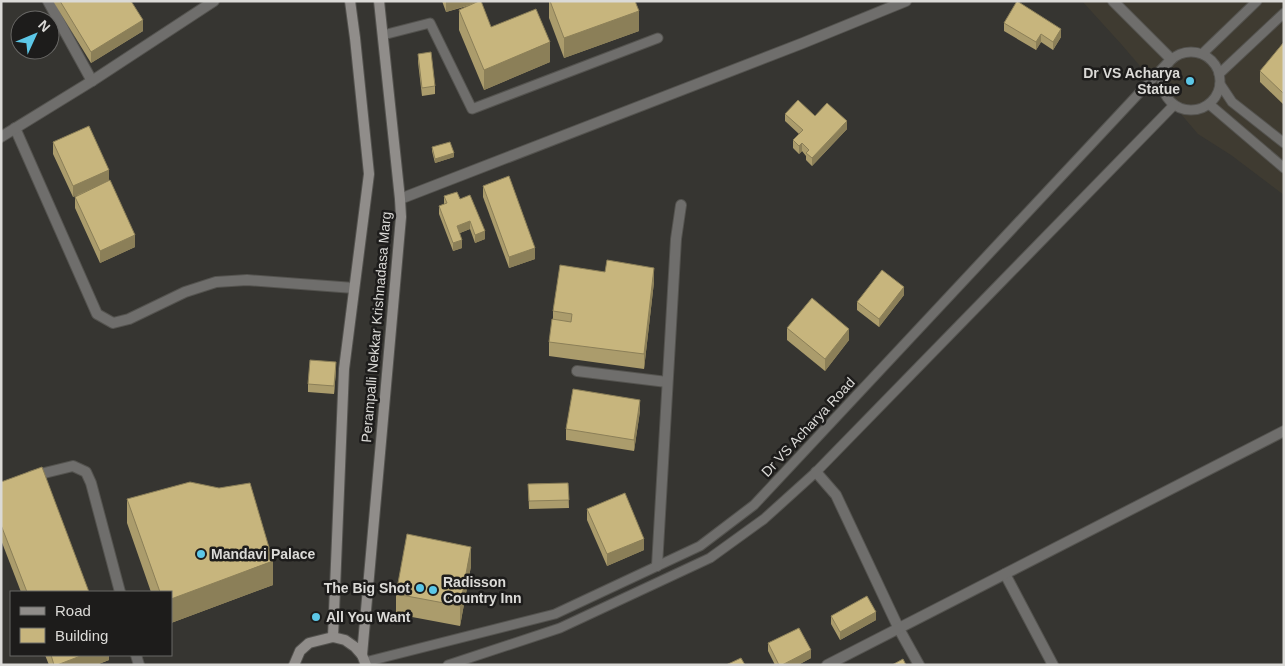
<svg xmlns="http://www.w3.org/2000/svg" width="1285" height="666" viewBox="0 0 1285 666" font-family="Arial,sans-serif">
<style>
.built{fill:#3f3b31}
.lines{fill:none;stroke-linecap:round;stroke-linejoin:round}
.service-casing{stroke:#54534f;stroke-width:11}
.minor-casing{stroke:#54534f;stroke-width:12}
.secondary-casing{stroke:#54534f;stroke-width:12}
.service{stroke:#6f6e6c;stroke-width:9}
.minor{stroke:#6f6e6c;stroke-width:10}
.secondary{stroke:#908d8a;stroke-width:10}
.wall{fill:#ab9c6c}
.shaded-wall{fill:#8b7f58}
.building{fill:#c7b57d;stroke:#8b7f58}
.poi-dot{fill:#5cc7e7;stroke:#1d1c1b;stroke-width:2}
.labels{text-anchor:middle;stroke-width:5;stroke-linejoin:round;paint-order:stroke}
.poi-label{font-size:14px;font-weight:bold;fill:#dbdad7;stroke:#1d1c1b;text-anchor:start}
.street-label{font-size:14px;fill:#dbdad7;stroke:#1d1c1b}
</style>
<rect width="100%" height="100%" fill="#363531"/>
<polygon class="built" points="1082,1 1284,1 1284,195 1231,155 1198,134 1122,45"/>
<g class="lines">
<defs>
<g id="service">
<polyline points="383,35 430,23 472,109 658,38"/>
<circle cx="1191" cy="81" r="29"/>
<polyline points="1202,54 1257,1"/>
<polyline points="1219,74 1284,13"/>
<polyline points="1220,84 1232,102 1284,143"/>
<polyline points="1209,104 1284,168"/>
<polyline points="365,662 555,614 700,546 754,505 1171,59"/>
<polyline points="448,665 560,628 710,558 764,519 816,472 1174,105"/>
</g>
<g id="minor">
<polyline points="48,1 92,81"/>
<polyline points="1113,1 1171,59"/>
<polyline points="15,128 97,314 113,323 129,319 185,292 216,282 247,280 354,288"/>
<polyline points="1,137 92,81 214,1"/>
<polyline points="400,199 803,43 906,1"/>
<polyline points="577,371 667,382"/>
<polyline points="816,472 836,495 899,629 919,665"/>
<polyline points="32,476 73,466 86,472 91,483 120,592"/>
<polyline points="657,566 676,239 681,205"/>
<polyline points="1005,574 1053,665"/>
<polyline points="136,655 139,665"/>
<polyline points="827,665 1284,431"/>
</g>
<g id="secondary">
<polyline points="333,637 344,369 369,174 355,38 350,1"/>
<polyline points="362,655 401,217 400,199 379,1"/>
<polyline points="294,665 300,651 309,643 333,637 345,640 355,647 362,655 366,665"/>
</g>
</defs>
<use href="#service" class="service-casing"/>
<use href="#minor" class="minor-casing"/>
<use href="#secondary" class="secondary-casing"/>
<use href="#service" class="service"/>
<use href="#minor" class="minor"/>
<use href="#secondary" class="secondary"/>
</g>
<g class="wall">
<polygon points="53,1 131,1 143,31 91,63"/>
<polygon points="442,1 482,1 481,2 491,27 550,62 484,90 459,30 459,10 471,5 446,12"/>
<polygon points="549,1 635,1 639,31 564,58 549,18"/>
<polygon points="1004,23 1061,37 1053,50 1041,42 1036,50 1004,31"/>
<polygon points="1284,42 1284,105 1260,82 1260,71"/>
<polygon points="418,54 435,86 435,94 422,96 418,62"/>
<polygon points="785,114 815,116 847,129 812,166 806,160 806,156 802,151 799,154 793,148 793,140 799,134 785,121"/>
<polygon points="53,142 109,181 135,247 100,263 75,208 75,197 78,195 73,197 53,154"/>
<polygon points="432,147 454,157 435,163 432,151"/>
<polygon points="483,186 535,259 509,268 483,197"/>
<polygon points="444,196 460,199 485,239 475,243 470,229 460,233 462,248 453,251 439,214 439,206 444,204"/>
<polygon points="605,272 654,282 644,369 549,356 549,342 553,319 553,311"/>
<polygon points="904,295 879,327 857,310 857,302"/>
<polygon points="787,328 849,340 825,371 787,340"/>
<polygon points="336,370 334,394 308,392 308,384"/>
<polygon points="640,411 634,451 566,440 566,429"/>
<polygon points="1,482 89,592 21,592 1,540"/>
<polygon points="568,483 569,508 529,509 528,484"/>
<polygon points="127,499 273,585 171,623 171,592 151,592 127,523"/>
<polygon points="587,509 644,550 607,566 587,520"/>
<polygon points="471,566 460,626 396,614 396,594"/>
<polygon points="831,616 876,620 840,640 831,624"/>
<polygon points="768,643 811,658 798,665 775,665 768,651"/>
<polygon points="45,655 109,655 109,660 96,665 49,665"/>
</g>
<g class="shaded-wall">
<polygon points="446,1 482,1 446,12"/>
<polygon points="639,11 639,31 564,58 564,38"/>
<polygon points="143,20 143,31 91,63 91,52"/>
<polygon points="1061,29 1061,37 1053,50 1053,42"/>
<polygon points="1041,34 1041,42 1036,50 1036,42"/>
<polygon points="550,42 550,62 484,90 484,70"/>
<polygon points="847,121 847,129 812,166 812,158"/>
<polygon points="802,143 802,151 799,154 799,146"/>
<polygon points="454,153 454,157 435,163 435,159"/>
<polygon points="109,170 109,181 73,197 73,186"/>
<polygon points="470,221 470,229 457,234 457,226"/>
<polygon points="485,231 485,239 475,243 475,235"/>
<polygon points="135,235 135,247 100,263 100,251"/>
<polygon points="462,240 462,248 453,251 453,243"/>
<polygon points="535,248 535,259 509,268 509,257"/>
<polygon points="654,268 654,282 644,369 644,354"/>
<polygon points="904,287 904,295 879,327 879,319"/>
<polygon points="849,329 849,340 825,371 825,359"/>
<polygon points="336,362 336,370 334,394 334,386"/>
<polygon points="640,400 640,411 634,451 634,440"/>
<polygon points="644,539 644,550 607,566 607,554"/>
<polygon points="471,547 471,566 460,626 460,606"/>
<polygon points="273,561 273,585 171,623 171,599"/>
<polygon points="876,612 876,620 840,640 840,632"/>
<polygon points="811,650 811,658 798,665 782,665"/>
<polygon points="83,655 109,655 109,660 96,665 57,665"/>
</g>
<g class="building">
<polygon points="60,1 131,1 143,20 91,52"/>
<polygon points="479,1 481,1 491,27 536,9 550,42 484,70 459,10"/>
<polygon points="550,1 635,1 639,11 564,38"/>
<polygon points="1017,1 1061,29 1053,42 1041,34 1036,42 1004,23"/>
<polygon points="1284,42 1284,94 1260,71"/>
<polygon points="431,52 435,86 422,88 418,54"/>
<polygon points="798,100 815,116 827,103 847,121 812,158 806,153 809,150 802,143 799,146 793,140 803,130 785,114"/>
<polygon points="89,126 109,170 73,186 53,142"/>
<polygon points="450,142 454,153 435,159 432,147"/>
<polygon points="509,176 535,248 509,257 483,186"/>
<polygon points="110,180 135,235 100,251 75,197"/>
<polygon points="457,192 460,199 470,195 485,231 475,235 470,221 457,226 462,240 453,243 439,206 447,203 444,196"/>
<polygon points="607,260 654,268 644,354 549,342 552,319 571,322 572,314 553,311 560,265 605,272"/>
<polygon points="882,270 904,287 879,319 857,302"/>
<polygon points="812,298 849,329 825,359 787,328"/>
<polygon points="310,360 336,362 334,386 308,384"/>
<polygon points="573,389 640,400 634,440 566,429"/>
<polygon points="42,467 89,592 27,592 1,525 1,482"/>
<polygon points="190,482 219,488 250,483 273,561 171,599 171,592 160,592 127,499"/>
<polygon points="568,483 569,500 529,501 528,484"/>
<polygon points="625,493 644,539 607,554 587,509"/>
<polygon points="407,534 471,547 460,606 396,594"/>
<polygon points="867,596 876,612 840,632 831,616"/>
<polygon points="799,628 811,650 782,665 779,665 768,643"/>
<polygon points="51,655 83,655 57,665 54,665"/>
<polygon points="741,658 745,665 726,665"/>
<polygon points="903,659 906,665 892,665"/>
</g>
<g class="poi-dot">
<circle cx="1190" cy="81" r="5"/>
<circle cx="201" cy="554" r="5"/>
<circle cx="420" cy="588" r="5"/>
<circle cx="433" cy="590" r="5"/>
<circle cx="316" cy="617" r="5"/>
</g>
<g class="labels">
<g class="poi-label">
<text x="1180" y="78" text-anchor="end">Dr VS Acharya<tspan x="1180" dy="16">Statue</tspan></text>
<text x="211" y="559">Mandavi Palace</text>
<text x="443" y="587">Radisson<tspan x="443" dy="16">Country Inn</tspan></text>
<text x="410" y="593" text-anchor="end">The Big Shot</text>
<text x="326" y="622">All You Want</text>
</g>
<g class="street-label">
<text transform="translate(376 327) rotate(-85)" y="5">Perampalli Nekkar Krishnadasa Marg</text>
<text transform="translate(808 427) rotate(-47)" y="5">Dr VS Acharya Road</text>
</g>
</g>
<rect width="1285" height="666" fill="none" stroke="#dbdad7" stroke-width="5"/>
<rect x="10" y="591" width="162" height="65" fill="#1d1c1b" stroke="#696866"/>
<rect x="20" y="607" width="25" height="8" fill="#908d8a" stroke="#696866"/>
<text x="55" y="616" font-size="15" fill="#dbdad7">Road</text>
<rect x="20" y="628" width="25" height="15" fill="#c7b57d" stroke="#696866"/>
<text x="55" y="641" font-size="15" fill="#dbdad7">Building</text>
<g transform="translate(35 35) rotate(46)"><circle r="24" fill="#1d1c1b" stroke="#696866"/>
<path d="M0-4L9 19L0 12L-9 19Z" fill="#5cc7e7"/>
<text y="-8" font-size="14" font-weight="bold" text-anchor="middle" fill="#dbdad7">N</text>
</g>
</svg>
